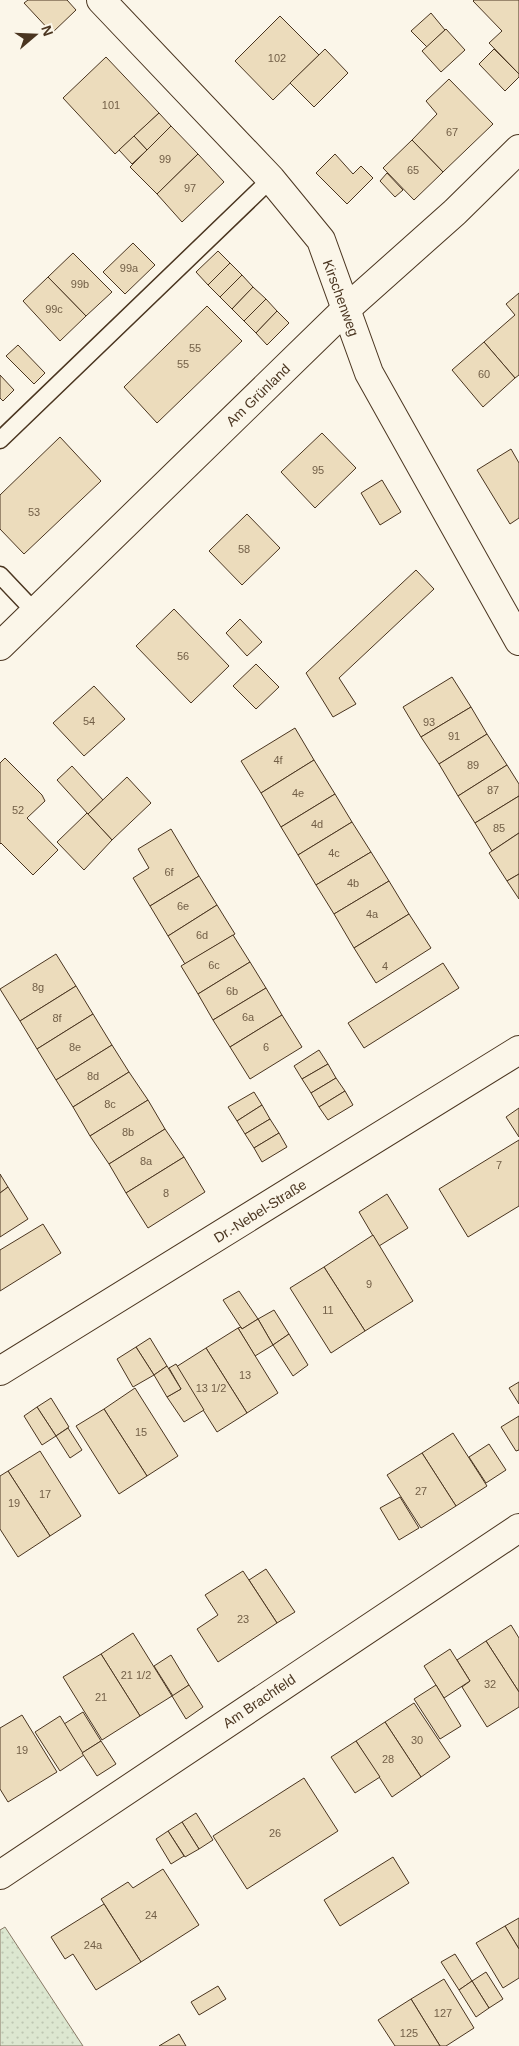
<svg xmlns="http://www.w3.org/2000/svg" width="519" height="2046" viewBox="0 0 519 2046" font-family="Helvetica,sans-serif">
<style>
.park{fill:url(#park-dots);stroke:#887966}
.building{fill:#ecdcbc;stroke:#4a3520}
.lines{fill:none;stroke-linecap:round;stroke-linejoin:round}
.service-casing{stroke:#4a3520;stroke-width:19}
.minor-casing{stroke:#4a3520;stroke-width:30}
.service{stroke:#fbf6e9;stroke-width:16}
.minor{stroke:#fbf6e9;stroke-width:28}
.labels{text-anchor:middle;stroke-width:4;stroke-linejoin:round;paint-order:stroke}
.number-label{font-size:11px;fill:#725f47}
.street-label{font-size:14px;fill:#4a3520;stroke:#fbf6e9}
</style>
<defs>
<pattern id="park-dots" width="8" height="8" patternUnits="userSpaceOnUse" patternTransform="scale(1.25)"><rect width="8" height="8" fill="#dce7d0"/><path d="M2 2h.1M6 6h.1" fill="none" stroke="#bec7b2" stroke-width="1.8" stroke-linecap="round"/></pattern>
</defs>
<rect width="100%" height="100%" fill="#fbf6e9"/>
<polygon class="park" points="5,1927 83,2046 0,2046 0,1930"/>
<g class="building">
<polygon points="28,0 67,0 76,10 52,33 24,3"/>
<polygon points="474,0 519,0 519,74 489,43 502,31 473,1"/>
<polygon points="431,13 445,30 427,47 411,31"/>
<polygon points="280,16 319,55 273,100 235,61"/>
<polygon points="446,29 465,50 441,72 422,51"/>
<polygon points="325,49 348,73 314,107 290,83"/>
<polygon points="494,49 519,74 519,77 505,91 479,64"/>
<polygon points="106,57 159,113 115,154 63,98"/>
<polygon points="449,79 493,124 443,172 412,140 437,114 426,101"/>
<polygon points="159,113 171,126 147,150 134,136"/>
<polygon points="171,126 198,154 157,194 130,167"/>
<polygon points="134,136 147,150 132,164 119,150"/>
<polygon points="412,140 443,172 414,200 383,168"/>
<polygon points="198,154 224,182 182,222 157,194"/>
<polygon points="335,154 353,174 361,166 373,178 347,204 316,173"/>
<polygon points="387,173 403,190 395,197 380,181"/>
<polygon points="133,243 155,265 125,294 103,272"/>
<polygon points="218,251 230,263 208,285 196,272"/>
<polygon points="73,253 112,292 86,316 48,277"/>
<polygon points="230,263 242,275 220,297 208,285"/>
<polygon points="242,275 253,287 232,309 220,297"/>
<polygon points="48,277 86,316 60,341 23,301"/>
<polygon points="253,287 266,299 244,321 232,309"/>
<polygon points="519,293 519,375 515,378 484,342 515,315 506,304"/>
<polygon points="266,299 277,311 256,333 244,321"/>
<polygon points="207,306 242,341 157,423 124,387"/>
<polygon points="277,311 289,323 267,345 256,333"/>
<polygon points="484,342 515,378 483,407 452,370"/>
<polygon points="18,345 45,373 34,384 6,356"/>
<polygon points="0,375 14,390 3,401 0,398"/>
<polygon points="322,433 356,468 315,508 281,472"/>
<polygon points="60,437 101,481 24,554 0,529 0,495"/>
<polygon points="511,449 519,463 519,518 510,524 477,470"/>
<polygon points="382,480 401,512 380,525 361,493"/>
<polygon points="247,514 280,548 242,585 209,551"/>
<polygon points="416,570 434,589 339,678 356,704 333,717 306,673"/>
<polygon points="174,609 229,666 191,703 136,646"/>
<polygon points="240,619 262,642 247,656 226,633"/>
<polygon points="256,664 279,687 256,709 233,686"/>
<polygon points="452,677 471,707 421,737 403,707"/>
<polygon points="94,686 125,719 84,756 53,723"/>
<polygon points="471,707 487,734 439,764 421,737"/>
<polygon points="295,728 314,760 261,793 241,761"/>
<polygon points="487,734 507,765 458,796 439,764"/>
<polygon points="5,758 42,795 45,801 27,818 58,850 33,875 1,843 0,844 0,763"/>
<polygon points="314,760 335,794 281,827 261,793"/>
<polygon points="507,765 519,784 519,796 475,823 458,796"/>
<polygon points="72,766 103,800 88,814 57,780"/>
<polygon points="127,777 151,803 112,840 88,814"/>
<polygon points="335,794 352,822 298,855 281,827"/>
<polygon points="519,796 519,833 492,851 475,823"/>
<polygon points="87,813 112,840 84,870 57,842"/>
<polygon points="352,822 371,852 316,885 298,855"/>
<polygon points="171,829 199,876 150,906 133,878 149,868 138,849"/>
<polygon points="519,833 519,874 507,881 489,853"/>
<polygon points="371,852 389,881 334,914 316,885"/>
<polygon points="519,874 519,899 507,881"/>
<polygon points="199,876 217,905 168,936 150,906"/>
<polygon points="389,881 409,914 354,948 334,914"/>
<polygon points="217,905 235,934 185,964 168,936"/>
<polygon points="409,914 431,948 376,983 354,948"/>
<polygon points="233,935 250,962 198,994 181,966"/>
<polygon points="56,954 76,986 20,1021 0,989"/>
<polygon points="250,962 266,988 213,1020 198,994"/>
<polygon points="443,963 459,988 364,1048 348,1023"/>
<polygon points="76,986 93,1014 37,1049 20,1021"/>
<polygon points="266,988 282,1015 230,1047 213,1020"/>
<polygon points="93,1014 112,1045 56,1080 37,1049"/>
<polygon points="282,1015 302,1047 250,1079 230,1047"/>
<polygon points="112,1045 129,1072 73,1107 56,1080"/>
<polygon points="319,1050 328,1064 302,1079 294,1066"/>
<polygon points="328,1064 336,1078 311,1093 302,1079"/>
<polygon points="129,1072 148,1100 90,1136 73,1107"/>
<polygon points="336,1078 345,1091 319,1107 311,1093"/>
<polygon points="345,1091 353,1105 328,1120 319,1107"/>
<polygon points="254,1092 262,1105 237,1121 228,1107"/>
<polygon points="148,1100 165,1129 109,1164 90,1136"/>
<polygon points="262,1105 270,1119 245,1134 237,1121"/>
<polygon points="519,1108 519,1137 506,1117"/>
<polygon points="270,1119 279,1133 254,1148 245,1134"/>
<polygon points="165,1129 184,1157 126,1193 109,1164"/>
<polygon points="279,1133 287,1147 262,1162 254,1148"/>
<polygon points="519,1140 519,1206 468,1237 439,1189"/>
<polygon points="184,1157 205,1192 148,1228 126,1193"/>
<polygon points="0,1174 8,1187 0,1193"/>
<polygon points="8,1187 28,1219 0,1237 0,1193"/>
<polygon points="387,1194 408,1228 379,1246 359,1212"/>
<polygon points="43,1224 61,1253 0,1291 0,1250"/>
<polygon points="373,1235 413,1301 365,1331 324,1267"/>
<polygon points="324,1267 365,1331 331,1353 290,1288"/>
<polygon points="239,1291 258,1319 242,1329 223,1300"/>
<polygon points="274,1310 289,1334 273,1345 258,1319"/>
<polygon points="258,1319 273,1345 255,1356 238,1328 241,1327 242,1329"/>
<polygon points="238,1328 278,1393 247,1413 206,1348"/>
<polygon points="289,1334 308,1365 293,1376 273,1345"/>
<polygon points="150,1338 167,1366 154,1375 136,1347"/>
<polygon points="136,1347 154,1375 133,1387 117,1359"/>
<polygon points="206,1348 247,1413 217,1432 176,1367"/>
<polygon points="176,1364 204,1410 184,1422 167,1397 181,1389 169,1368"/>
<polygon points="167,1366 181,1389 167,1397 154,1375"/>
<polygon points="519,1382 519,1404 509,1388"/>
<polygon points="135,1388 178,1456 147,1476 104,1409"/>
<polygon points="51,1398 69,1427 56,1436 37,1407"/>
<polygon points="37,1407 56,1436 42,1445 24,1416"/>
<polygon points="104,1409 147,1476 119,1494 76,1426"/>
<polygon points="519,1416 519,1450 516,1451 501,1427"/>
<polygon points="68,1428 82,1450 70,1458 56,1436"/>
<polygon points="453,1433 487,1486 456,1506 422,1453"/>
<polygon points="489,1444 506,1470 486,1483 469,1457"/>
<polygon points="40,1451 81,1516 50,1536 8,1471"/>
<polygon points="422,1453 456,1506 421,1528 387,1475"/>
<polygon points="8,1471 50,1536 18,1557 0,1529 0,1476"/>
<polygon points="400,1497 419,1528 399,1540 380,1508"/>
<polygon points="266,1569 295,1612 277,1623 249,1580"/>
<polygon points="243,1571 277,1623 218,1662 197,1629 218,1615 205,1595"/>
<polygon points="511,1625 519,1638 519,1692 486,1641"/>
<polygon points="133,1633 172,1696 140,1716 101,1654"/>
<polygon points="486,1641 519,1692 519,1707 487,1727 462,1687 470,1681 457,1660"/>
<polygon points="450,1649 470,1681 444,1698 424,1666"/>
<polygon points="101,1654 140,1716 102,1740 63,1677"/>
<polygon points="171,1655 189,1685 173,1696 154,1666"/>
<polygon points="189,1685 203,1707 186,1719 172,1696"/>
<polygon points="436,1685 461,1726 440,1739 414,1699"/>
<polygon points="414,1703 450,1757 421,1777 385,1722"/>
<polygon points="83,1712 101,1741 82,1753 64,1724"/>
<polygon points="22,1715 57,1772 8,1802 0,1789 0,1728"/>
<polygon points="60,1716 84,1755 60,1771 35,1732"/>
<polygon points="385,1722 421,1777 392,1797 356,1741"/>
<polygon points="101,1741 116,1764 97,1776 82,1753"/>
<polygon points="356,1741 380,1777 355,1793 331,1757"/>
<polygon points="304,1778 338,1831 247,1889 213,1836"/>
<polygon points="196,1813 213,1840 199,1849 182,1822"/>
<polygon points="182,1822 199,1849 185,1857 168,1831"/>
<polygon points="168,1831 184,1856 171,1864 156,1839"/>
<polygon points="393,1857 409,1883 340,1926 324,1900"/>
<polygon points="163,1869 199,1925 141,1962 101,1899 128,1882 133,1888"/>
<polygon points="104,1904 141,1962 96,1990 73,1954 65,1959 51,1937"/>
<polygon points="519,1918 519,1949 505,1926"/>
<polygon points="505,1926 519,1949 519,1978 503,1988 476,1943"/>
<polygon points="455,1954 472,1981 459,1990 441,1962"/>
<polygon points="486,1972 503,1999 489,2008 472,1981"/>
<polygon points="444,1979 474,2028 446,2046 440,2046 411,1999"/>
<polygon points="472,1981 489,2008 476,2017 459,1990"/>
<polygon points="218,1986 226,1999 199,2015 191,2002"/>
<polygon points="411,1999 440,2046 395,2046 378,2020"/>
<polygon points="179,2034 186,2046 159,2046"/>
</g>
<g class="lines">
<defs>
<g id="service">
<polyline points="0,440 271,179"/>
<polyline points="0,575 35,612"/>
</g>
<g id="minor">
<polyline points="101,0 271,179 321,240 369,373 519,641"/>
<polyline points="0,646 345,310 455,212 519,149"/>
<polyline points="0,1371 519,1050"/>
<polyline points="0,1875 519,1528"/>
</g>
</defs>
<use href="#service" class="service-casing"/>
<use href="#minor" class="minor-casing"/>
<use href="#service" class="service"/>
<use href="#minor" class="minor"/>
</g>
<g class="labels">
<g class="number-label">
<text x="277" y="62">102</text>
<text x="111" y="109">101</text>
<text x="452" y="136">67</text>
<text x="165" y="163">99</text>
<text x="413" y="174">65</text>
<text x="190" y="192">97</text>
<text x="129" y="272">99a</text>
<text x="80" y="288">99b</text>
<text x="54" y="313">99c</text>
<text x="195" y="352">55</text>
<text x="183" y="368">55</text>
<text x="484" y="378">60</text>
<text x="318" y="474">95</text>
<text x="34" y="516">53</text>
<text x="244" y="553">58</text>
<text x="183" y="660">56</text>
<text x="89" y="725">54</text>
<text x="429" y="726">93</text>
<text x="454" y="740">91</text>
<text x="278" y="764">4f</text>
<text x="473" y="769">89</text>
<text x="493" y="794">87</text>
<text x="298" y="797">4e</text>
<text x="18" y="814">52</text>
<text x="317" y="828">4d</text>
<text x="499" y="832">85</text>
<text x="334" y="857">4c</text>
<text x="169" y="876">6f</text>
<text x="353" y="887">4b</text>
<text x="183" y="910">6e</text>
<text x="372" y="918">4a</text>
<text x="202" y="939">6d</text>
<text x="214" y="969">6c</text>
<text x="385" y="970">4</text>
<text x="38" y="991">8g</text>
<text x="232" y="995">6b</text>
<text x="248" y="1021">6a</text>
<text x="57" y="1022">8f</text>
<text x="75" y="1051">8e</text>
<text x="266" y="1051">6</text>
<text x="93" y="1080">8d</text>
<text x="110" y="1108">8c</text>
<text x="128" y="1136">8b</text>
<text x="146" y="1165">8a</text>
<text x="499" y="1169">7</text>
<text x="166" y="1197">8</text>
<text x="369" y="1288">9</text>
<text x="328" y="1314">11</text>
<text x="245" y="1379">13</text>
<text x="211" y="1392">13 1/2</text>
<text x="141" y="1436">15</text>
<text x="421" y="1495">27</text>
<text x="45" y="1498">17</text>
<text x="14" y="1507">19</text>
<text x="243" y="1623">23</text>
<text x="136" y="1679">21 1/2</text>
<text x="490" y="1688">32</text>
<text x="101" y="1701">21</text>
<text x="417" y="1744">30</text>
<text x="22" y="1754">19</text>
<text x="388" y="1763">28</text>
<text x="275" y="1837">26</text>
<text x="151" y="1919">24</text>
<text x="93" y="1949">24a</text>
<text x="443" y="2017">127</text>
<text x="409" y="2037">125</text>
</g>
<g class="street-label">
<text transform="translate(341 298) rotate(70)" y="5">Kirschenweg</text>
<text transform="translate(258 395) rotate(-44)" y="5">Am Grünland</text>
<text transform="translate(260 1211) rotate(-32)" y="5">Dr.-Nebel-Straße</text>
<text transform="translate(259 1701) rotate(-34)" y="5">Am Brachfeld</text>
</g>
</g>
<g transform="translate(35 35) rotate(71)" stroke="#fbf6e9" stroke-width="4" paint-order="stroke">
<path d="M0-4L9 19L0 12L-9 19Z" fill="#4a3520"/>
<text y="-8" font-size="14" font-weight="bold" text-anchor="middle" fill="#4a3520">N</text>
</g>
</svg>
